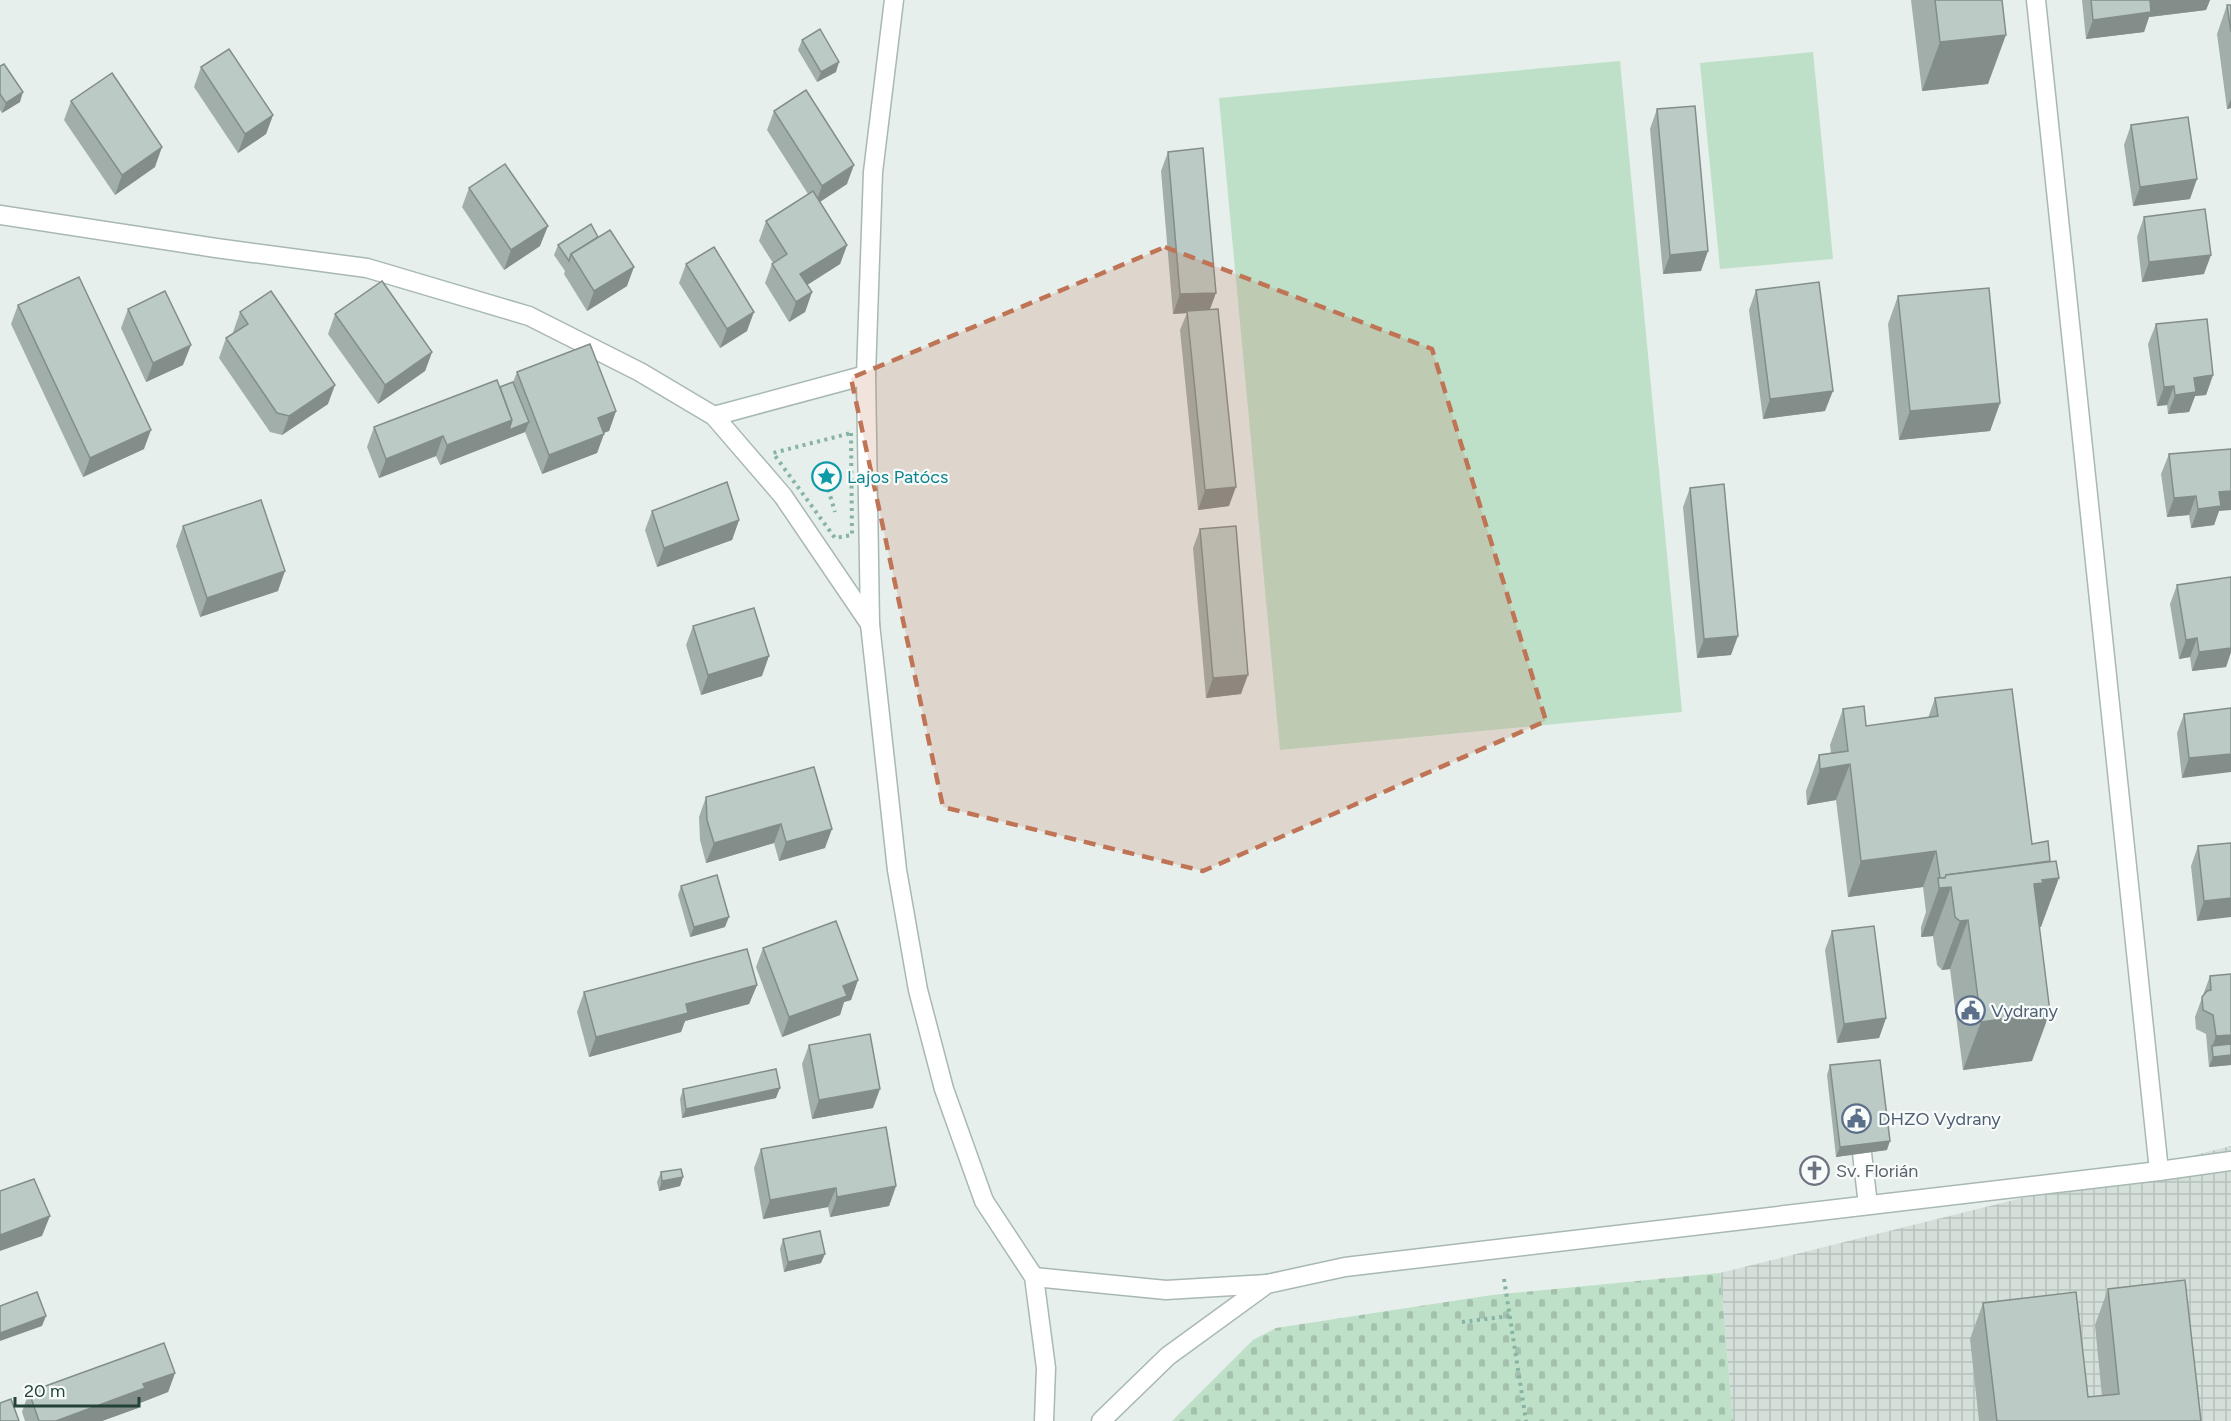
<svg xmlns="http://www.w3.org/2000/svg" width="2231" height="1421" viewBox="0 0 2231 1421" font-family="Figtree,sans-serif">
<style>
.industrial{fill:url(#industrial-grid)}
.cemetery{fill:url(#cemetery-stones)}
.garden{fill:#bfe0c8}
.lines{fill:none;stroke-linecap:round;stroke-linejoin:round}
.lane-casing{stroke:#a8b8b2;stroke-width:21}
.street-casing{stroke:#a8b8b2;stroke-width:21}
.path{stroke:#86b3a5;stroke-width:4;stroke-dasharray:3 4.5;stroke-linecap:butt}
.lane{stroke:#fff;stroke-width:18}
.street{stroke:#fff;stroke-width:18}
.wall{fill:#a1aea9}
.shaded-wall{fill:#838d89}
.building{fill:#bbcac4;stroke:#838d89;stroke-width:1.5}
.marked{fill:#c07456;fill-opacity:0.2;stroke:#c07456;stroke-width:4.5;stroke-dasharray:12 8;stroke-linejoin:round}
.labels{text-anchor:middle;stroke-width:4.5;stroke-linejoin:round;paint-order:stroke}
.culture-label{font-size:18px;fill:#0d838f;stroke:#f7fbf9;text-anchor:start}
.service-label{font-size:18px;fill:#4e5e75;stroke:#f7fbf9;text-anchor:start}
.worship-label{font-size:18px;fill:#5b616d;stroke:#f7fbf9;text-anchor:start}
</style>
<defs>
<pattern id="industrial-grid" width="8" height="8" patternUnits="userSpaceOnUse" patternTransform="scale(1.5)"><rect width="8" height="8" fill="#d4dfda"/><path d="M0 4h8M4 0v8" fill="none" stroke="#b6c1bc"/></pattern>
<pattern id="cemetery-stones" width="16" height="16" patternUnits="userSpaceOnUse" patternTransform="scale(1.5)"><rect width="16" height="16" fill="#bfe0c8"/><path d="M2 7V4a2 2 0 0 1 4 0v3zM10 15v-3a2 2 0 0 1 4 0v3z" fill="#a4c1ad"/></pattern>
</defs>
<rect width="100%" height="100%" fill="#e6efeb"/>
<polygon class="industrial" points="2231,1146 2231,1421 1733,1421 1720,1273"/>
<polygon class="cemetery" points="1720,1273 1733,1421 1172,1421 1253,1340 1276,1328 1492,1295"/>
<g class="garden">
<polygon points="1813,52 1833,259 1720,269 1700,63"/>
<polygon points="1620,61 1682,712 1280,750 1219,98"/>
</g>
<g class="lines">
<defs>
<polyline id="lane" points="1862,1153 1868,1205"/>
<g id="street">
<polyline points="894,0 873,172 866,375 870,624 897,870 918,990 944,1089 984,1201 1034,1277 1046,1368 1044,1421"/>
<polyline points="2036,0 2159,1171"/>
<polyline points="0,215 216,248 367,268 529,316 640,372 714,416 783,496 870,624"/>
<polyline points="714,416 866,375"/>
<polyline points="1034,1277 1166,1290 1267,1284"/>
<polyline points="1101,1421 1168,1356 1267,1284 1345,1267 2159,1171 2231,1161"/>
</g>
</defs>
<use href="#lane" class="lane-casing"/>
<use href="#street" class="street-casing"/>
<g class="path">
<polygon points="851,433 852,535 835,538 773,453"/>
<polyline points="826,482 835,512"/>
<polyline points="1504,1279 1526,1421"/>
<polyline points="1462,1322 1510,1316"/>
</g>
<use href="#lane" class="lane"/>
<use href="#street" class="street"/>
</g>
<g class="wall">
<polygon points="1911,0 2002,0 1988,84 1922,91"/>
<polygon points="2082,0 2210,0 2206,10 2149,17 2144,32 2086,39"/>
<polygon points="2227,5 2231,5 2231,108 2227,109 2217,34"/>
<polygon points="802,40 836,72 817,82 798,50"/>
<polygon points="0,66 20,102 2,113 0,110"/>
<polygon points="201,67 273,115 266,134 238,153 194,87"/>
<polygon points="71,101 155,167 115,195 64,120"/>
<polygon points="1657,109 1701,271 1663,274 1650,129"/>
<polygon points="774,111 847,184 820,202 847,245 840,264 807,285 812,292 805,312 789,322 765,283 772,264 773,263 759,241 766,221 808,194 767,130"/>
<polygon points="2131,125 2190,199 2133,206 2124,145"/>
<polygon points="1168,152 1210,309 1229,506 1198,510 1180,330 1187,313 1173,314 1161,171"/>
<polygon points="469,188 540,246 504,270 462,207"/>
<polygon points="2144,217 2204,274 2142,282 2137,237"/>
<polygon points="558,245 627,286 587,311 564,274 565,271 554,255"/>
<polygon points="686,264 747,331 720,348 679,283"/>
<polygon points="1756,290 1825,411 1763,419 1749,310"/>
<polygon points="1898,296 2000,403 1990,431 1899,440 1888,324"/>
<polygon points="18,305 144,449 83,477 11,324"/>
<polygon points="128,309 183,365 146,382 121,328"/>
<polygon points="240,312 328,404 282,435 270,432 219,358 226,338 234,333 233,332"/>
<polygon points="335,314 432,352 425,371 378,404 328,334"/>
<polygon points="2156,324 2213,375 2206,395 2195,396 2189,412 2168,414 2167,405 2157,406 2148,344"/>
<polygon points="517,372 616,411 609,431 604,433 597,453 542,474 525,432 440,465 436,456 379,478 367,447 374,427 513,382"/>
<polygon points="2169,454 2219,511 2214,525 2191,528 2189,515 2167,517 2161,474"/>
<polygon points="1690,488 1731,655 1697,658 1683,507"/>
<polygon points="652,511 739,520 732,540 657,567 645,530"/>
<polygon points="183,526 278,591 200,617 176,546"/>
<polygon points="1200,529 1241,694 1206,698 1193,548"/>
<polygon points="2177,585 2231,652 2226,667 2192,671 2190,657 2179,659 2170,604"/>
<polygon points="693,626 762,676 701,695 686,645"/>
<polygon points="1935,698 2041,927 2039,927 2032,1061 1963,1070 1950,969 1942,970 1937,965 1933,936 1921,937 1921,927 1926,912 1923,887 1848,897 1836,800 1807,805 1806,791 1819,755 1831,753 1830,745 1843,709 1866,726 1928,718"/>
<polygon points="2231,708 2182,778 2177,733 2184,714"/>
<polygon points="814,767 825,848 779,861 774,843 706,863 700,840 699,817 706,797"/>
<polygon points="2231,843 2197,921 2191,866 2198,846"/>
<polygon points="681,886 725,927 690,937 678,895"/>
<polygon points="1832,931 1886,1018 1879,1038 1837,1043 1825,950"/>
<polygon points="763,948 858,980 851,1000 844,1002 840,1015 782,1037 756,967"/>
<polygon points="2231,974 2231,1065 2209,1067 2206,1034 2196,1029 2195,1017 2210,976"/>
<polygon points="757,985 749,1004 685,1021 681,1032 589,1057 577,1012 584,992"/>
<polygon points="809,1045 873,1108 812,1119 802,1064"/>
<polygon points="1830,1065 1887,1150 1836,1157 1827,1075"/>
<polygon points="683,1089 776,1098 682,1118 680,1099"/>
<polygon points="761,1149 896,1186 889,1206 830,1217 828,1207 763,1219 754,1168"/>
<polygon points="661,1172 683,1177 680,1186 659,1191 657,1182"/>
<polygon points="783,1239 821,1263 784,1272 780,1249"/>
<polygon points="2108,1289 2201,1421 1979,1421 1970,1339 1983,1303 2088,1397 2102,1396 2095,1325"/>
<polygon points="175,1373 168,1392 140,1403 138,1408 102,1421 25,1421 22,1412 29,1392"/>
</g>
<g class="shaded-wall">
<polygon points="2149,0 2210,0 2206,10 2149,17 2144,32 2086,39 2093,20"/>
<polygon points="2006,35 1988,84 1922,91 1940,42"/>
<polygon points="839,62 836,72 817,82 821,72"/>
<polygon points="23,92 20,102 2,113 6,103"/>
<polygon points="2231,99 2231,108 2227,109"/>
<polygon points="273,115 266,134 238,153 245,134"/>
<polygon points="162,147 155,167 115,195 122,175"/>
<polygon points="854,165 847,184 815,205 822,186"/>
<polygon points="2197,179 2190,199 2133,206 2140,187"/>
<polygon points="548,226 540,246 504,270 511,250"/>
<polygon points="847,245 840,264 793,294 800,274"/>
<polygon points="1708,251 1701,271 1663,274 1670,255"/>
<polygon points="2211,255 2204,274 2142,282 2149,262"/>
<polygon points="634,267 627,286 587,311 594,291"/>
<polygon points="812,292 805,312 789,322 796,302"/>
<polygon points="1216,293 1209,312 1187,311 1187,313 1173,314 1180,294"/>
<polygon points="754,312 747,331 720,348 727,329"/>
<polygon points="191,345 183,365 146,382 153,363"/>
<polygon points="432,352 425,371 378,404 385,385"/>
<polygon points="2213,375 2206,395 2195,396 2189,412 2168,414 2175,395 2194,378"/>
<polygon points="335,385 328,404 282,435 289,416"/>
<polygon points="2174,386 2167,405 2157,406 2164,387"/>
<polygon points="1833,391 1825,411 1763,419 1770,399"/>
<polygon points="2000,403 1990,431 1899,440 1910,411"/>
<polygon points="616,411 609,431 591,437 598,418"/>
<polygon points="512,420 529,422 525,432 440,465 447,445"/>
<polygon points="151,430 144,449 83,477 90,458"/>
<polygon points="604,434 597,453 542,474 549,455"/>
<polygon points="443,436 436,456 379,478 386,459"/>
<polygon points="1236,487 1229,506 1198,510 1205,490"/>
<polygon points="2231,491 2231,510 2219,511 2214,525 2191,528 2198,509 2219,492"/>
<polygon points="2196,496 2189,515 2167,517 2174,498"/>
<polygon points="739,520 732,540 657,567 664,548"/>
<polygon points="285,571 278,591 200,617 207,598"/>
<polygon points="2231,634 2231,652 2226,667 2192,671 2199,652"/>
<polygon points="1738,636 1731,655 1697,658 1704,639"/>
<polygon points="2197,638 2190,657 2179,659 2186,640"/>
<polygon points="769,656 762,676 701,695 708,675"/>
<polygon points="1248,675 1241,694 1206,698 1213,678"/>
<polygon points="2231,754 2231,772 2182,778 2189,758"/>
<polygon points="1850,764 1836,800 1807,805 1820,769"/>
<polygon points="781,824 774,843 706,863 714,843"/>
<polygon points="832,829 825,848 779,861 786,842"/>
<polygon points="1936,851 1923,887 1848,897 1861,861"/>
<polygon points="2052,873 2050,879 2059,878 2041,927 2026,928 2025,932 2016,933 2024,911 1958,920 1955,917 1951,887 1933,936 1921,937 1939,888"/>
<polygon points="2231,898 2231,917 2197,921 2204,901"/>
<polygon points="729,917 725,927 690,937 694,927"/>
<polygon points="1968,920 1950,969 1942,970 1960,921"/>
<polygon points="858,980 851,1000 844,1002 840,1015 782,1037 789,1017 843,986"/>
<polygon points="757,985 749,1004 685,1021 681,1032 589,1057 596,1037 686,1004"/>
<polygon points="2050,1012 2032,1061 1963,1070 1981,1022"/>
<polygon points="1886,1018 1879,1038 1837,1043 1844,1024"/>
<polygon points="2231,1035 2231,1053 2212,1046 2209,1056 2216,1036"/>
<polygon points="2231,1055 2231,1065 2209,1067 2213,1057"/>
<polygon points="780,1088 776,1098 682,1118 686,1109"/>
<polygon points="880,1089 873,1108 812,1119 819,1100"/>
<polygon points="1890,1141 1887,1150 1836,1157 1840,1147"/>
<polygon points="683,1177 680,1186 659,1191 662,1181"/>
<polygon points="896,1186 889,1206 830,1217 837,1197"/>
<polygon points="836,1188 828,1207 763,1219 770,1200"/>
<polygon points="50,1216 42,1236 0,1251 0,1235"/>
<polygon points="825,1254 821,1263 784,1272 788,1262"/>
<polygon points="46,1316 42,1326 0,1341 0,1333"/>
<polygon points="175,1373 168,1392 140,1403 138,1408 102,1421 56,1421 143,1384"/>
</g>
<g class="building">
<polygon points="1935,0 2002,0 2006,35 1940,42"/>
<polygon points="2091,0 2150,0 2151,12 2093,20"/>
<polygon points="2227,5 2231,5 2231,32"/>
<polygon points="820,29 839,62 821,72 802,40"/>
<polygon points="229,49 273,115 245,134 201,67"/>
<polygon points="4,64 23,92 6,103 0,94 0,66"/>
<polygon points="112,73 162,147 122,175 71,101"/>
<polygon points="806,90 854,165 822,186 774,111"/>
<polygon points="1695,106 1708,251 1670,255 1657,109"/>
<polygon points="2188,117 2197,179 2140,187 2131,125"/>
<polygon points="1203,148 1216,293 1180,294 1168,152"/>
<polygon points="505,164 548,226 511,250 469,188"/>
<polygon points="813,191 847,245 800,274 812,292 796,302 772,264 787,254 766,221"/>
<polygon points="2205,209 2211,255 2149,262 2144,217"/>
<polygon points="591,224 598,237 571,254 569,261 558,245"/>
<polygon points="610,230 634,267 594,291 571,254"/>
<polygon points="714,247 754,312 727,329 686,264"/>
<polygon points="79,277 151,430 90,458 18,305"/>
<polygon points="382,281 432,352 385,385 335,314"/>
<polygon points="1819,282 1833,391 1770,399 1756,290"/>
<polygon points="1989,288 2000,403 1910,411 1898,296"/>
<polygon points="165,291 191,345 153,363 128,309"/>
<polygon points="271,291 335,385 289,416 277,413 226,338 248,324 240,312"/>
<polygon points="1218,309 1236,487 1205,490 1187,311"/>
<polygon points="2207,319 2213,375 2194,378 2196,392 2175,395 2174,386 2164,387 2156,324"/>
<polygon points="590,344 616,411 598,418 604,434 549,455 517,372"/>
<polygon points="497,380 512,420 447,445 443,436 386,459 374,427"/>
<polygon points="513,382 529,422 509,430 512,420 500,387"/>
<polygon points="2231,449 2231,491 2219,492 2221,506 2198,509 2196,496 2174,498 2169,454"/>
<polygon points="727,482 739,520 664,548 652,511"/>
<polygon points="1724,484 1738,636 1704,639 1690,488"/>
<polygon points="261,500 285,571 207,598 183,526"/>
<polygon points="1236,526 1248,675 1213,678 1200,529"/>
<polygon points="2231,577 2231,648 2199,652 2197,638 2186,640 2177,585"/>
<polygon points="754,608 769,656 708,675 693,626"/>
<polygon points="2012,689 2032,844 2048,841 2050,861 1946,875 1945,878 1940,878 1936,851 1861,861 1850,764 1820,769 1819,755 1848,751 1843,709 1864,706 1866,726 1938,716 1935,698"/>
<polygon points="2231,708 2231,754 2189,758 2184,714"/>
<polygon points="814,767 832,829 786,842 781,824 714,843 707,820 706,797"/>
<polygon points="2231,843 2231,898 2204,901 2198,846"/>
<polygon points="2056,861 2059,878 2042,880 2043,883 2034,884 2050,1012 1981,1022 1968,920 1960,921 1955,917 1951,887 1939,888 1938,878 1945,878 1946,875"/>
<polygon points="717,875 729,917 694,927 681,886"/>
<polygon points="836,921 858,980 843,986 847,996 789,1017 763,948"/>
<polygon points="1874,926 1886,1018 1844,1024 1832,931"/>
<polygon points="747,949 757,985 686,1004 688,1013 596,1037 584,992"/>
<polygon points="2231,974 2231,1035 2216,1036 2213,1015 2203,1010 2202,997 2207,991 2211,990 2210,976"/>
<polygon points="870,1034 880,1089 819,1100 809,1045"/>
<polygon points="2231,1044 2231,1055 2213,1057 2212,1046"/>
<polygon points="1880,1060 1890,1141 1840,1147 1830,1065"/>
<polygon points="776,1069 780,1088 686,1109 683,1089"/>
<polygon points="886,1127 896,1186 837,1197 836,1188 770,1200 761,1149"/>
<polygon points="681,1169 683,1177 662,1181 661,1172"/>
<polygon points="34,1179 50,1216 0,1235 0,1191"/>
<polygon points="820,1231 825,1254 788,1262 783,1239"/>
<polygon points="2185,1280 2201,1421 1997,1421 1983,1303 2076,1292 2088,1397 2119,1394 2108,1289"/>
<polygon points="37,1292 46,1316 0,1333 0,1306"/>
<polygon points="164,1343 175,1373 143,1384 145,1388 56,1421 39,1421 29,1392"/>
<polygon points="11,1399 19,1421 0,1421 0,1403"/>
</g>
<path class="marked" d="M1165 247 1432 349 1546 721 1203 871 943 807 851 378Z"/>
<defs>
<symbol id="sight-ring" viewBox="-11 -11 22 22"><circle r="9.5" fill="#f7fbf9" stroke="#0f9aa8" stroke-width="1.5"/><path d="M0-6L1.8-2.2L6-1.7L2.9 1.2L3.7 5.4L0 3.3L-3.7 5.4L-2.9 1.2L-6-1.7L-1.8-2.2Z" fill="#0f9aa8"/></symbol>
<symbol id="civic-ring" viewBox="-11 -11 22 22"><circle r="9.5" fill="#f7fbf9" stroke="#5c6f8a" stroke-width="1.5"/><path d="M-.6-6.5H3V-4.5H.6V-3L4-1V1h2V6H-6V1h2V-1L-.6-3ZM-1.2 2.5V6h2.4V2.5Z" fill="#5c6f8a"/></symbol>
<symbol id="church-ring" viewBox="-11 -11 22 22"><circle r="9.5" fill="#f7fbf9" stroke="#6b7280" stroke-width="1.5"/><path d="M-1.2-6h2.4v3.5h3.3v2.4h-3.3V6h-2.4V-.1h-3.3v-2.4h3.3Z" fill="#6b7280"/></symbol>
</defs>
<g fill-rule="evenodd">
<use href="#sight-ring" x="810" y="460" width="33" height="33"/>
<use href="#civic-ring" x="1954" y="994" width="33" height="33"/>
<use href="#civic-ring" x="1840" y="1102" width="33" height="33"/>
<use href="#church-ring" x="1798" y="1154" width="33" height="33"/>
</g>
<g class="labels">
<g class="culture-label">
<text x="847" y="483">Lajos Patócs</text>
</g>
<g class="service-label">
<text x="1991" y="1017">Vydrany</text>
<text x="1878" y="1125">DHZO Vydrany</text>
</g>
<g class="worship-label">
<text x="1836" y="1177">Sv. Florián</text>
</g>
</g>
<path d="M15 1397v9h124v-9" fill="none" stroke="#24423a" stroke-width="3"/>
<text x="24" y="1397" font-size="18" fill="#24423a" stroke="#f7fbf9" stroke-width="4.5" paint-order="stroke">20 m</text>
</svg>
